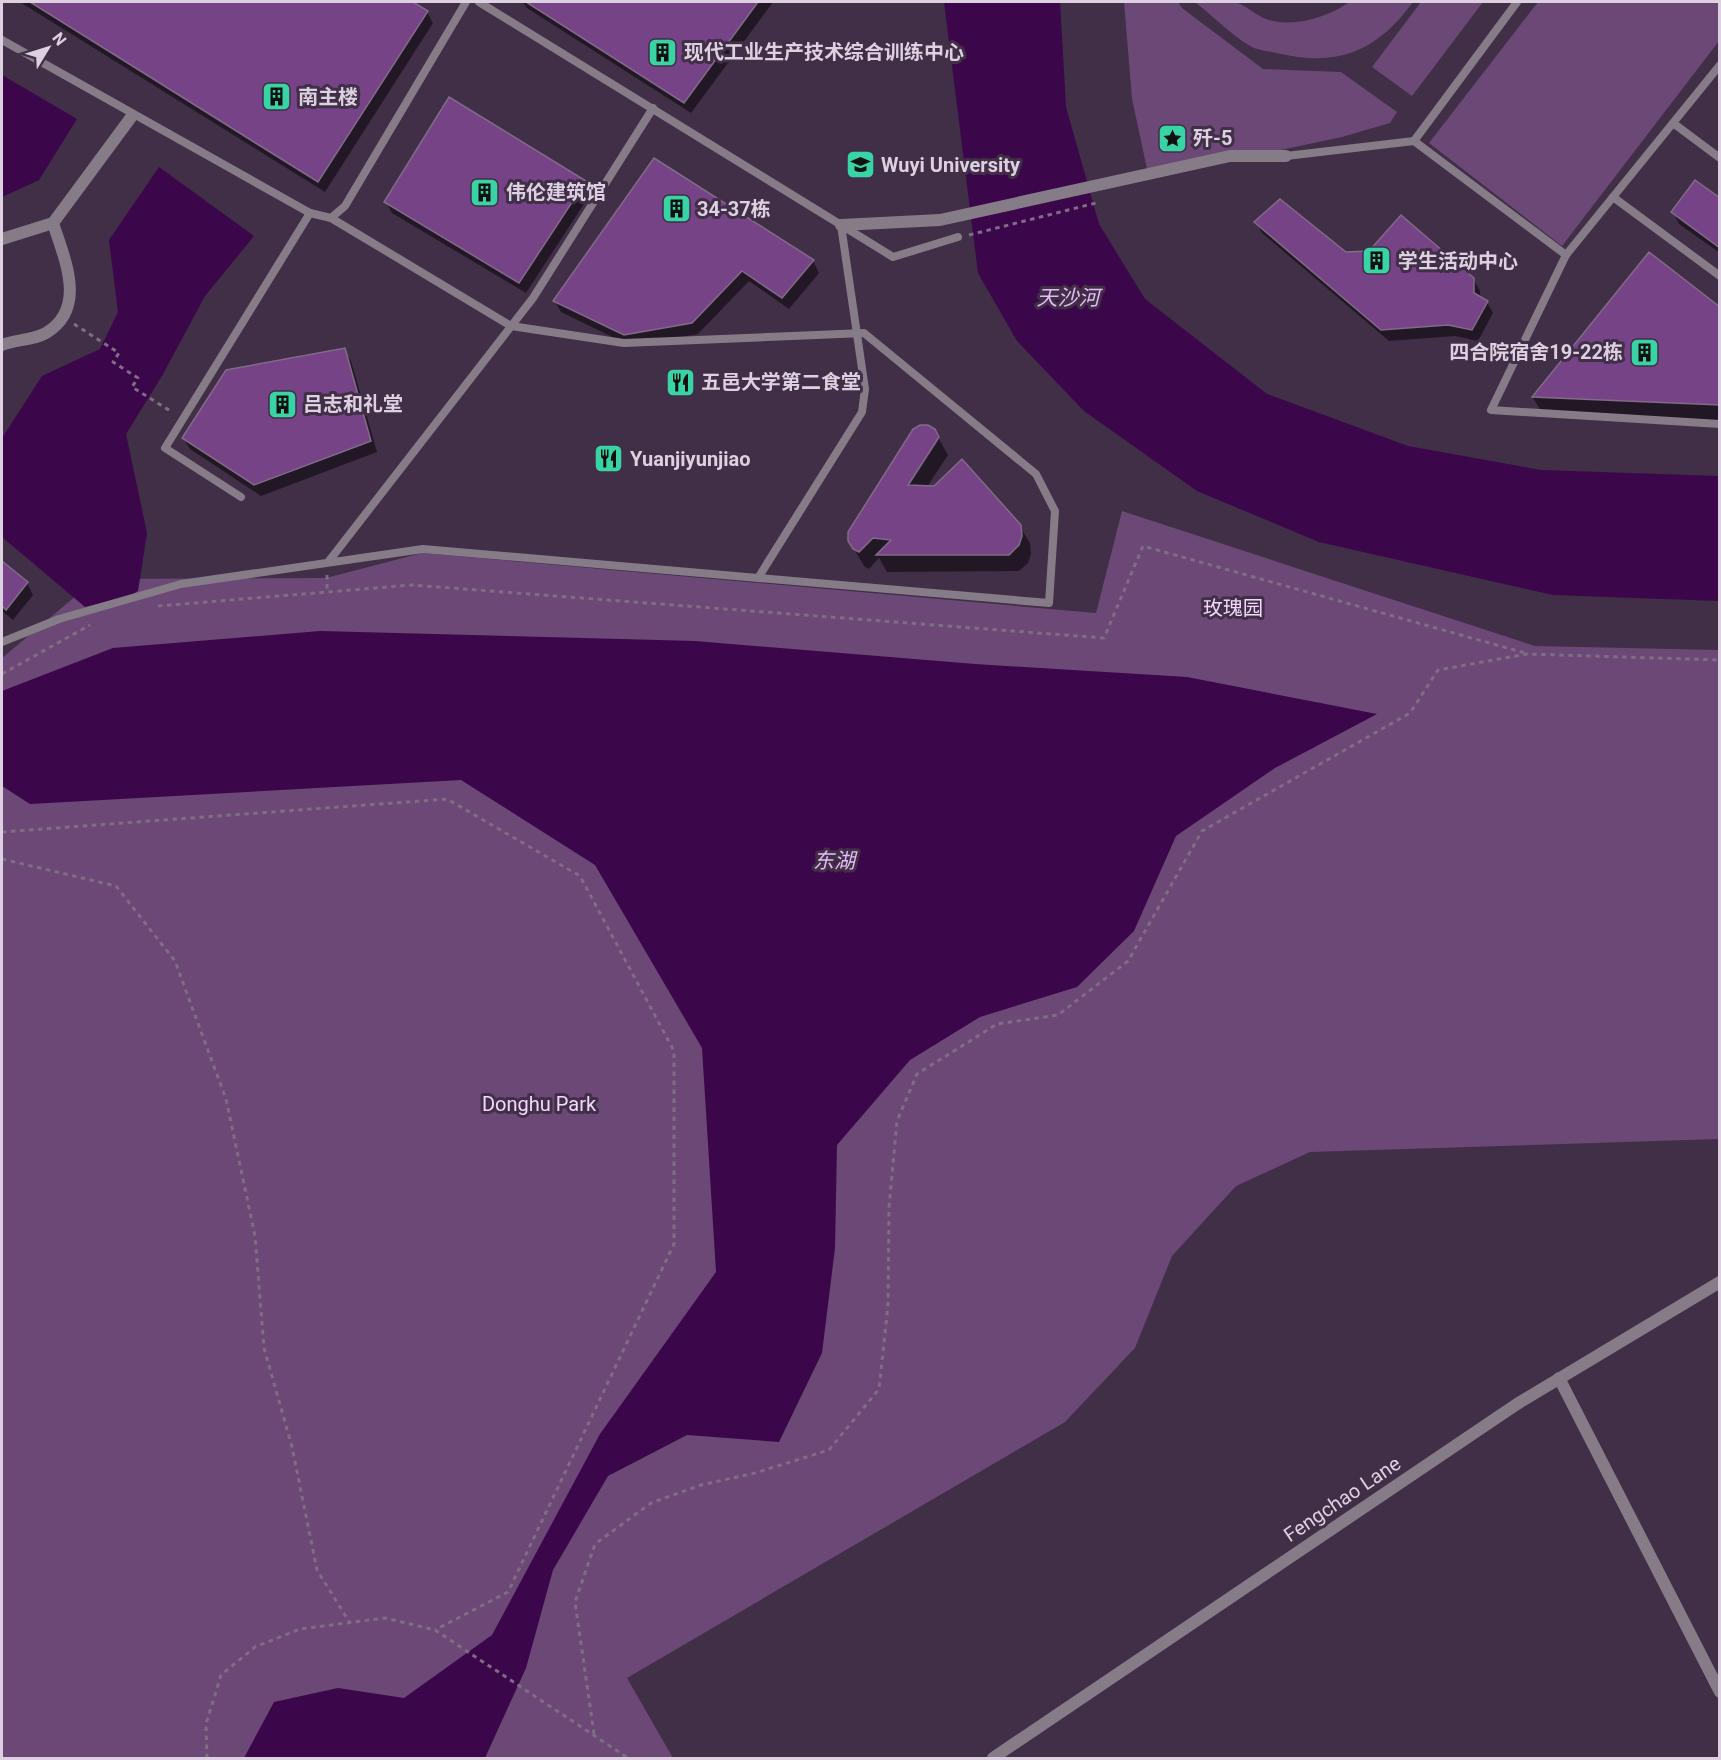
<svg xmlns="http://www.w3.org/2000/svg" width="1721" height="1760" viewBox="0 0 1721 1760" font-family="Roboto,'Noto Sans SC',sans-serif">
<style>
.green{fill:#6b4876}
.water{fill:#3c064a}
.shadow{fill:#0007;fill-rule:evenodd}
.building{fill:#774387;stroke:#816b87;stroke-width:1.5}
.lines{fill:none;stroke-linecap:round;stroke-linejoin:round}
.path{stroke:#7e6d83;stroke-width:3;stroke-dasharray:4.5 4.5;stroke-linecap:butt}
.service{stroke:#857c88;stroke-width:8}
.pedestrian{stroke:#857c88;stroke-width:12}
.minor{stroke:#857c88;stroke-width:12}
.labels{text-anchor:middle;stroke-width:6;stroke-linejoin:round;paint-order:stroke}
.poi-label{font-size:20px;font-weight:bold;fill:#ddd1e1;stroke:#412e47;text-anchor:start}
.park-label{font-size:20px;fill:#f3d7fd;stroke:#412e47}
.street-label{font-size:20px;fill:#ddd1e1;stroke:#412e47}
.water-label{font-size:21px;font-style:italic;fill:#e5bbf3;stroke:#412e47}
</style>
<rect width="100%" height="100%" fill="#412e47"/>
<g class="green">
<polygon points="1124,2 1178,2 1182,8 1263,69 1341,72 1397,112 1390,123 1342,137 1149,178 1132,99"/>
<path d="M1195 2C1207 1 1221 0 1233 2 1244 3 1255 15 1266 19 1292 28 1326 18 1348 3L1346 2H1413C1378 50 1340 67 1281 54 1271 51 1258 51 1250 46 1230 34 1213 16 1195 2Z"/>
<polygon points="1421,2 1483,2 1412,96 1372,67"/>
<polygon points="1538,2 1719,2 1719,41 1562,246 1429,143"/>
<polygon points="1122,511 1535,646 1719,650 1719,1139 1310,1152 1236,1186 1172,1256 1135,1348 1065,1422 627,1678 673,1758 2,1758 2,658 96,579 326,578 422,553 1096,613"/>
</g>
<g class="water">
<polygon points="944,2 1060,2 1066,107 1099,224 1145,299 1267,394 1408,446 1541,470 1719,476 1719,601 1553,595 1319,542 1197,491 1084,411 1017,341 978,273"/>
<polygon points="2,75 77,119 39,180 2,197"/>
<polygon points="159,167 254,236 205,296 162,376 126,434 147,533 138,591 128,597 85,607 2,537 2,438 42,376 100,349 118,312 109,240"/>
<polygon points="320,631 695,641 975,664 1187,677 1377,714 1275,768 1176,836 1134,931 1077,987 980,1017 910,1060 837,1145 835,1248 822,1353 779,1442 687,1435 608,1476 553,1570 526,1668 485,1758 244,1758 274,1702 338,1688 404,1698 492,1635 600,1434 716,1272 702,1048 595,865 461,780 30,804 2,786 2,691 113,648"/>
</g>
<g class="shadow">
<polygon points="20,2 410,2 427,12 433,23 325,192"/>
<polygon points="523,2 773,2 691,113 527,8"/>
<polygon points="655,160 813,261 819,273 789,309 749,281 698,334 631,346 561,312 555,301"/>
<polygon points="585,182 591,193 526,293 392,213 386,202"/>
<polygon points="1720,200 1720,253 1679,224 1673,212"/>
<polygon points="1256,222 1345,253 1473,279 1480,291 1480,298 1487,302 1493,313 1478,341 1455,336 1389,341 1262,233"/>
<polygon points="1650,254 1720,309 1720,421 1543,414 1533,398"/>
<polygon points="344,350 351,361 377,452 261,496 190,449 183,438"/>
<path d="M934 430 948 455 927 487 1019 525 1030 543 1031 554 1028 563 1019 571 887 572 879 558 869 569 864 566 849 540ZM934 441H938L905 492 902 490Z"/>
<polygon points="2,563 27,583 33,595 13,620 2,611"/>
</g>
<g class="building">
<polygon points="30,2 413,2 428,11 318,182"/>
<polygon points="526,2 758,2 684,103"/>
<polygon points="449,97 586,181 519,283 384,202"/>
<polygon points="654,158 814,260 782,298 742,271 692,323 624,335 553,301"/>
<polygon points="1695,180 1720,198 1720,248 1671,212"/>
<polygon points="1280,199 1346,252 1369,251 1401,215 1474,278 1474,293 1488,301 1472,330 1448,325 1381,330 1254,222"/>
<polygon points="1649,252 1720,307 1720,405 1532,397"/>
<polygon points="345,348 371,441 254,485 182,438 226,370"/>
<polygon points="920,425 928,425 935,429 939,437 908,485 934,486 962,459 1021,525 1022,536 1019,545 1009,555 876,555 891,540 873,538 859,552 853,549 848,541 848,532 913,429"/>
<polygon points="2,561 28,582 6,610 2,606"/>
</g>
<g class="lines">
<g class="path">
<polyline points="969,235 1096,203"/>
<polyline points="74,324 119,353 113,362 138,378 132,387 172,412"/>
<polyline points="327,575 327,592"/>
<polyline points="158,606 412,585 1104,638 1143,546 1525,653"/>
<polyline points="2,674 90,625"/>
<polyline points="2,832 447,799 580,876 674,1051 674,1244 508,1592 435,1630"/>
<polyline points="2,859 116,886 175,961 226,1099 255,1236 264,1348 292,1447 317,1570 350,1623"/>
<polyline points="594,1734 575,1602 595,1544 651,1503 701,1485 755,1473 829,1450 879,1389 888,1305 889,1207 897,1121 917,1074 997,1024 1058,1015 1128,961 1202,831 1410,713 1438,670 1527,654 1720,660"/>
<polyline points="207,1758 206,1724 221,1675 255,1647 300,1629 385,1618 435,1630 628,1758"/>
</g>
<g class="service">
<polyline points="479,2 893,257 958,237"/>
<polyline points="1517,2 1414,141 1566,255 1720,65"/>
<polyline points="2,40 310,213 331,218 345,206 466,2"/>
<polyline points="1673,123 1720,158"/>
<polyline points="1286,156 1414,141"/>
<polyline points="1613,197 1720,276"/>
<polyline points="1566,255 1491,410 1720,424"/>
<polyline points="241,497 165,448 310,213"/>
<polyline points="329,561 533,298 653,108"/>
<polyline points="758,578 862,412 865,389 841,225"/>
<polyline points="2,642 59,619 181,584 423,549 1049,603 1055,511 1036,474 864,333 624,343 511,326 331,218"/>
</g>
<polyline class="pedestrian" points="841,225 940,220 1230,156 1286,156"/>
<g class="minor">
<polyline points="2,239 53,223 132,116"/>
<path d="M2 345C16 339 32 341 46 333 88 308 64 258 53 223"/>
<polyline points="1559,1378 1720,1692"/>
<polyline points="993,1758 1517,1404 1720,1282"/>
</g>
</g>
<defs>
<symbol id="building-square" viewBox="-11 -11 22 22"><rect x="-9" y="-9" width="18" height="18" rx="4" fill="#39d4a5" stroke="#412e47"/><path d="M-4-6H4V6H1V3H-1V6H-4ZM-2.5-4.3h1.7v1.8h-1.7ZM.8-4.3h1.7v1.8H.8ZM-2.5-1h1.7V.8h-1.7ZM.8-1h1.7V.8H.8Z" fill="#111"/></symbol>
<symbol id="sight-square" viewBox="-11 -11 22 22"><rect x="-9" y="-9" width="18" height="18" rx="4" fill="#39d4a5" stroke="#412e47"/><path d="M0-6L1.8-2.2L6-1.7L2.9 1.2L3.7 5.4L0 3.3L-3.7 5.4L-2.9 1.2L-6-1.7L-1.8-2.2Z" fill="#111"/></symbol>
<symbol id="university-square" viewBox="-11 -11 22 22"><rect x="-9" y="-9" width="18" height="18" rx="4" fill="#39d4a5" stroke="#412e47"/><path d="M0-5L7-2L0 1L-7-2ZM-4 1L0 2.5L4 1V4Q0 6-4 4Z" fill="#111"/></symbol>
<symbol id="restaurant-square" viewBox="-11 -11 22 22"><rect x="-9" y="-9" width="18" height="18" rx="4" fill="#39d4a5" stroke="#412e47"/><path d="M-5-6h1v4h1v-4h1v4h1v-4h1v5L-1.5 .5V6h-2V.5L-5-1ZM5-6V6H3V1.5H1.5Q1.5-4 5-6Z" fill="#111"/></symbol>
</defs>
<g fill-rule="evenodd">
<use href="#building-square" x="646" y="36" width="33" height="33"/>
<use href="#building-square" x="260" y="80" width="33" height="33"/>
<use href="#sight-square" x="1156" y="122" width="33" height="33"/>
<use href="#university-square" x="844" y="148" width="33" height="33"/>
<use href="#building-square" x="468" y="176" width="33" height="33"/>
<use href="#building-square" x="660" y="192" width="33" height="33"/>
<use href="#building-square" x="1360" y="244" width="33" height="33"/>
<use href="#building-square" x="1628" y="336" width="33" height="33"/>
<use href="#restaurant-square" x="664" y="366" width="33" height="33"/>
<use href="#building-square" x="266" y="388" width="33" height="33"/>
<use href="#restaurant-square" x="592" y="442" width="33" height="33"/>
</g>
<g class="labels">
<g class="poi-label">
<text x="684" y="59">现代工业生产技术综合训练中心</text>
<text x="298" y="104">南主楼</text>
<text x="1193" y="145">歼-5</text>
<text x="881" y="172">Wuyi University</text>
<text x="506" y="199">伟伦建筑馆</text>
<text x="697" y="216">34-37栋</text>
<text x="1398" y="268">学生活动中心</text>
<text x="1623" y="359" text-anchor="end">四合院宿舍19-22栋</text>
<text x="701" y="389">五邑大学第二食堂</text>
<text x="303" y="411">吕志和礼堂</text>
<text x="630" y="466">Yuanjiyunjiao</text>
</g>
<g class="park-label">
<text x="1233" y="615">玫瑰园</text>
<text x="539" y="1111">Donghu Park</text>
</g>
<g class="street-label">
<text transform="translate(1342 1499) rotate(-34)" y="7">Fengchao Lane</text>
</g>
<g class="water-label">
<text x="1068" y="305">天沙河</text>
<text x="834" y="868">东湖</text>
</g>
</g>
<rect width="1721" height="1760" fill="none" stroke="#ddd1e1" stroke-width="6"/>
<g transform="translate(48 48) rotate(52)" stroke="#412e47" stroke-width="4.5" paint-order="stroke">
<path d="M0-4.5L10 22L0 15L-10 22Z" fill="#ddd1e1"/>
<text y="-9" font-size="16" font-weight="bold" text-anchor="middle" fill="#ddd1e1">N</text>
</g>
</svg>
